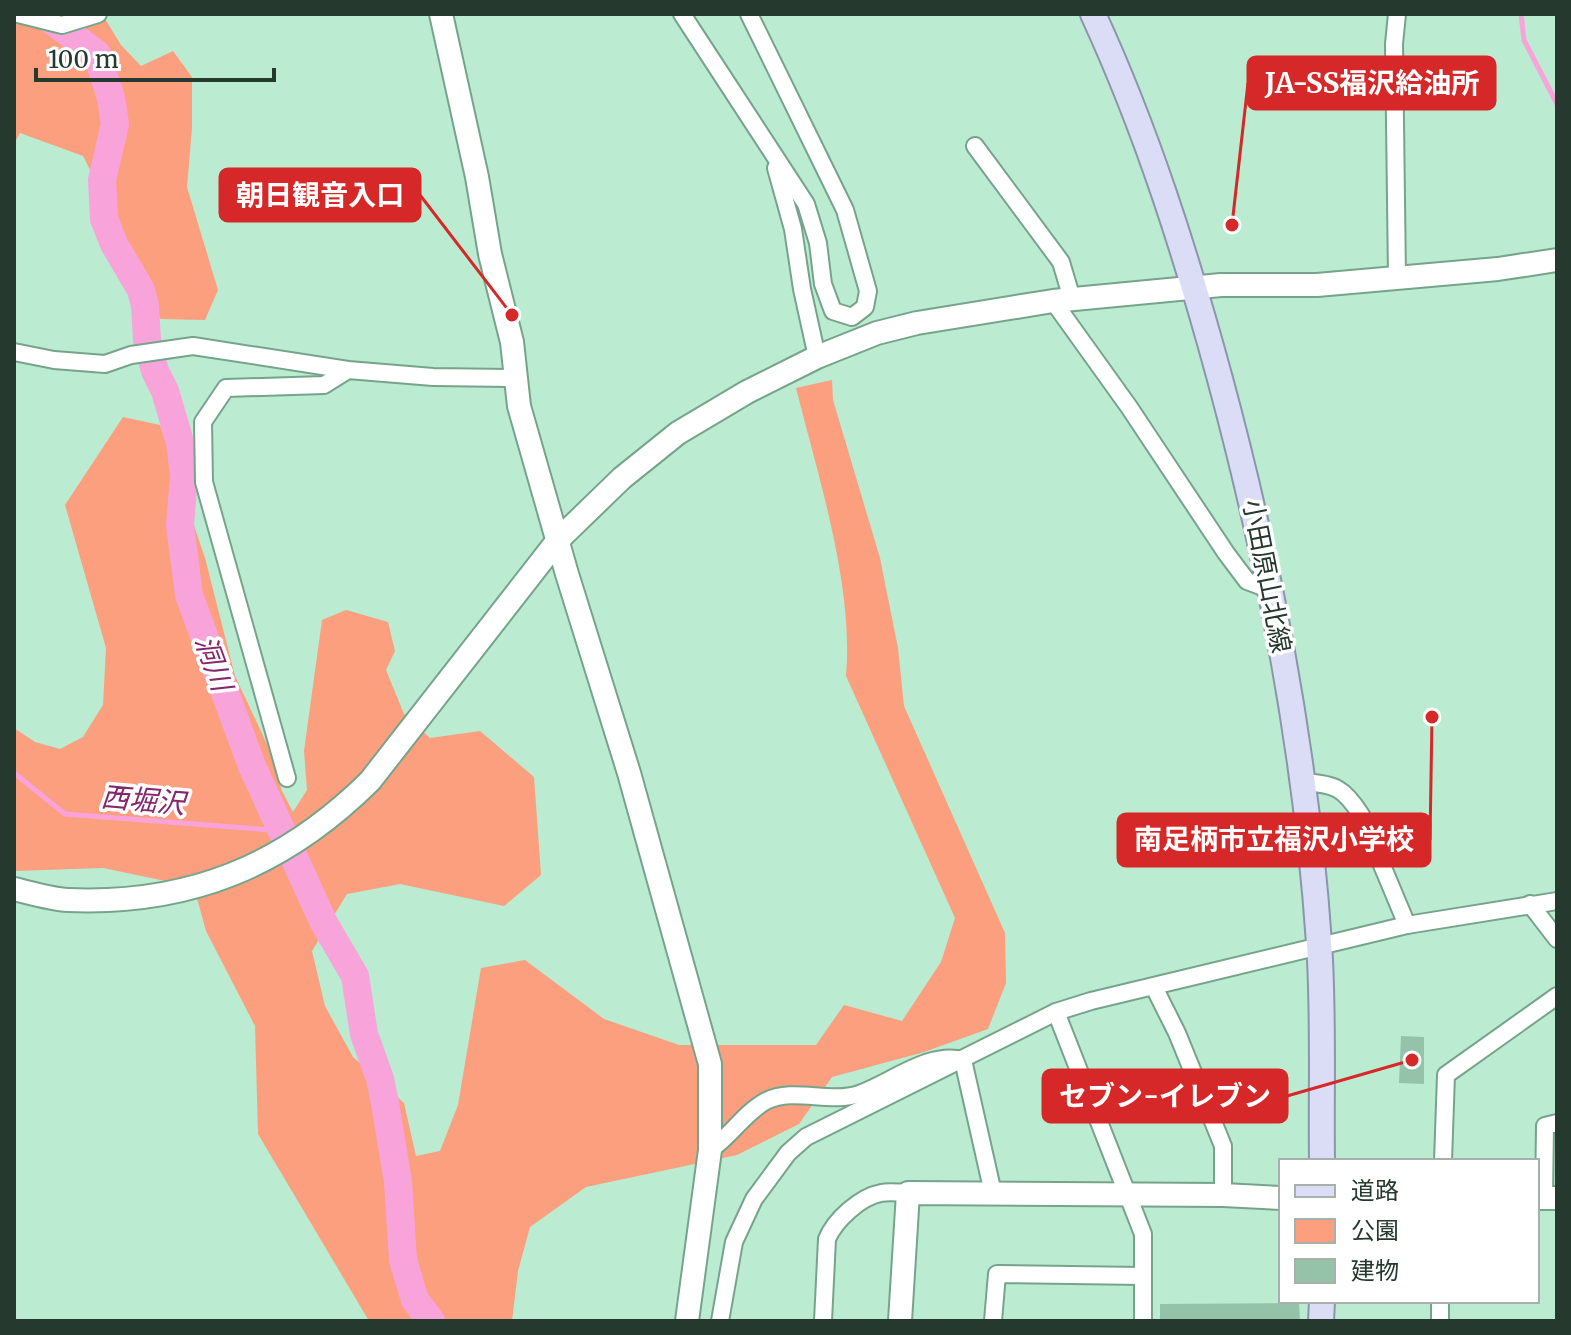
<svg xmlns="http://www.w3.org/2000/svg" width="1571" height="1335" viewBox="0 0 1571 1335" font-family="Merriweather,'Noto Sans JP',serif">
<style>
.green{fill:#fb9f7e}
.lines{fill:none;stroke-linecap:round;stroke-linejoin:round}
.stream{stroke:#f8a4db;stroke-width:5}
.river{stroke:#f8a4db;stroke-width:28}
.building{fill:#94c3a9}
.street-casing{stroke:#76a48b;stroke-width:20}
.secondary-casing{stroke:#76a48b;stroke-width:26}
.primary-casing{stroke:#8b95ac;stroke-width:28}
.street{stroke:#fff;stroke-width:16}
.secondary{stroke:#fff;stroke-width:22}
.primary{stroke:#daddf5;stroke-width:24}
.labels{text-anchor:middle;stroke-width:7;stroke-linejoin:round;paint-order:stroke}
.street-label{font-size:26px;fill:#26392f;stroke:#fff}
.water-label{font-size:28px;font-style:italic;fill:#85276c;stroke:#fff}
.leader{fill:none;stroke:#d62828;stroke-width:3}
.callout-dot{fill:#d62828;stroke:#fff;stroke-width:3}
.callout{fill:#d62828;stroke:#d62828;stroke-width:3}
.callout-label{font-size:28px;text-anchor:middle;font-weight:bold;fill:#fff}
</style>
<rect width="100%" height="100%" fill="#bbebd0"/>
<g class="green">
<polygon points="14,14 102,14 121,45 141,66 173,51 192,77 192,128 187,187 218,290 205,320 160,319 146,271 122,232 83,156 20,133 14,144"/>
<path d="M832 380 833 400 880 558 898 648 904 706 1005 933 1006 983 988 1029 924 1052 832 1077 799 1124 737 1155 586 1187 530 1227 518 1271 512 1321H369L258 1134 255 1026 206 931 194 887 103 868 14 871V728L35 742 60 749 83 737 103 705 106 648 65 505 123 417 160 425 205 558 235 676 267 744 282 791 293 812 307 790 304 751 322 620 346 610 388 622 395 651 386 670 404 714 430 738 480 731 534 777 541 875 504 906 400 884 347 894 312 951 325 1006 353 1057 404 1103 416 1156 440 1151 458 1105 481 968 525 960 604 1019 679 1045H816L844 1005 902 1021 941 962 955 918 846 676C854 586 818 476 796 388Z"/>
</g>
<g class="lines">
<g class="stream">
<polyline points="1521,14 1524,40 1557,104"/>
<polyline points="14,773 65,814 284,831"/>
</g>
<polyline class="river" points="43,14 97,54 111,98 115,124 102,180 104,219 114,244 141,290 145,306 147,340 155,371 165,391 180,442 184,476 180,525 189,595 252,766 324,923 355,976 364,1034 380,1079 385,1103 398,1182 403,1260 415,1300 431,1321"/>
</g>
<g class="building">
<polygon points="1401,1036 1424,1037 1424,1084 1399,1083"/>
<polygon points="1299,1303 1300,1321 1160,1321 1160,1304"/>
</g>
<g class="lines">
<defs>
<g id="street">
<polyline points="18,14 62,25 98,14"/>
<polyline points="682,14 806,204 818,243 823,284 833,311 852,317 865,307 868,291 845,210 749,14"/>
<polyline points="1397,14 1394,44 1397,277"/>
<polyline points="975,146 1061,262 1072,299"/>
<polyline points="776,168 793,229 802,289 817,357"/>
<polyline points="1053,301 1129,407 1226,553 1247,581 1271,590"/>
<polyline points="14,352 54,360 105,364 131,355 193,346 348,370 433,377 515,378"/>
<polyline points="287,778 204,482 203,422 226,388 324,385 348,370"/>
<path d="M1304 782C1335 784 1344 788 1361 815L1407 925"/>
<polyline points="1530,904 1557,939"/>
<polyline points="1154,987 1177,1033 1223,1146 1223,1195"/>
<polyline points="1056,1012 1143,1234 1143,1321"/>
<path d="M710 1150C730 1137 745 1112 766 1101 794 1087 829 1104 859 1094 891 1083 928 1051 963 1060L993 1193"/>
<polyline points="1443,1161 1446,1075 1557,996"/>
<polyline points="1544,1198 1545,1126 1557,1123"/>
<polyline points="720,1321 734,1242 754,1199 788,1153 806,1137 1056,1012 1091,1001 1407,925 1557,901"/>
<path d="M823 1321 827 1239C835 1220 860 1197 881 1193 890 1191 900 1193 908 1193"/>
<polyline points="993,1321 997,1274 1143,1276"/>
<polyline points="1440,1321 1440,1301"/>
</g>
<g id="secondary">
<polyline points="441,14 477,177 490,254 512,342 519,406 567,574 629,773 710,1064 710,1150 687,1321"/>
<path d="M14 889C31 893 50 899 68 900 189 905 284 866 370 781L558 540 622 478 678 433 747 392 817 357 877 333 917 323 1053 301 1221 285H1317L1498 269 1557 260"/>
<polyline points="1537,1198 1557,1198"/>
<polyline points="900,1321 908,1193 1223,1195 1281,1198"/>
</g>
<g id="primary">
<path d="M1093 14C1147 131 1186 254 1220 379 1270 564 1306 752 1319 943 1324 1015 1321 1089 1322 1161"/>
<polyline points="1321,1321 1322,1301"/>
</g>
</defs>
<use href="#street" class="street-casing"/>
<use href="#secondary" class="secondary-casing"/>
<use href="#primary" class="primary-casing"/>
<use href="#street" class="street"/>
<use href="#secondary" class="secondary"/>
<use href="#primary" class="primary"/>
</g>
<g class="labels">
<g class="street-label">
<text transform="translate(1267 576) rotate(79)" y="9">小田原山北線</text>
</g>
<g class="water-label">
<text transform="translate(214 663) rotate(70)" y="10">洞川</text>
<text transform="translate(143 800) rotate(5)" y="10">西堀沢</text>
</g>
</g>
<path class="leader" d="M1232 225L1248 83M512 315L420 195M1432 717L1430 840M1412 1060L1287 1096"/>
<g class="callout-dot">
<circle cx="1232" cy="225" r="8"/>
<circle cx="512" cy="315" r="8"/>
<circle cx="1432" cy="717" r="8"/>
<circle cx="1412" cy="1060" r="8"/>
</g>
<g class="callout">
<rect x="1248" y="57" width="247" height="52" rx="8"/>
<rect x="220" y="169" width="200" height="52" rx="8"/>
<rect x="1118" y="814" width="312" height="52" rx="8"/>
<rect x="1043" y="1070" width="244" height="52" rx="8"/>
</g>
<g class="callout-label">
<text x="1372" y="93">JA-SS福沢給油所</text>
<text x="320" y="205">朝日観音入口</text>
<text x="1274" y="849">南足柄市立福沢小学校</text>
<text x="1165" y="1106">セブン-イレブン</text>
</g>
<rect width="1571" height="1335" fill="none" stroke="#26392f" stroke-width="32"/>
<rect x="1279" y="1159" width="260" height="144" fill="#ffffff" stroke="#a8b0ac" stroke-width="2"/>
<rect x="1295" y="1185" width="40" height="12" fill="#daddf5" stroke="#a8b0ac" stroke-width="2"/>
<text x="1351" y="1199" font-size="24" fill="#26392f">道路</text>
<rect x="1295" y="1219" width="40" height="24" fill="#fb9f7e" stroke="#a8b0ac" stroke-width="2"/>
<text x="1351" y="1239" font-size="24" fill="#26392f">公園</text>
<rect x="1295" y="1259" width="40" height="24" fill="#94c3a9" stroke="#a8b0ac" stroke-width="2"/>
<text x="1351" y="1279" font-size="24" fill="#26392f">建物</text>
<path d="M36 68v12h238v-12" fill="none" stroke="#26392f" stroke-width="4"/>
<text x="48" y="68" font-size="24" fill="#26392f" stroke="#ffffff" stroke-width="6" paint-order="stroke">100 m</text>
</svg>
